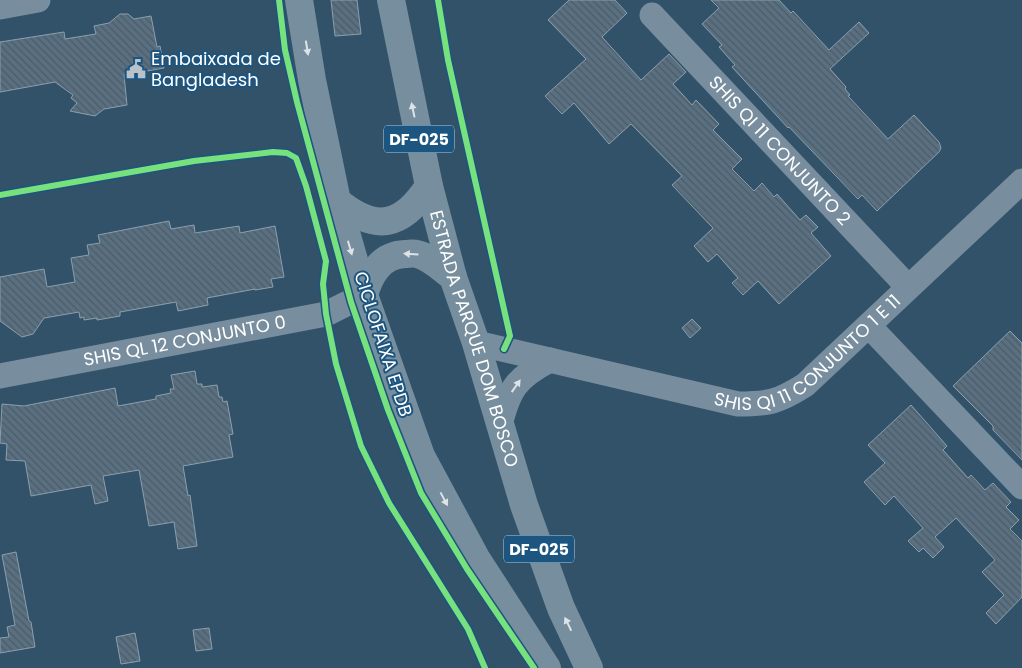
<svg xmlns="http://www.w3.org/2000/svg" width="1022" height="668" viewBox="0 0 1022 668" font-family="Poppins,sans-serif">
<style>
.building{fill:url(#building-back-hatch);stroke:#8ba0ae}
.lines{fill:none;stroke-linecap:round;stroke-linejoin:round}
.minor{stroke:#788e9f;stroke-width:25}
.major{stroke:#768e9d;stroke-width:28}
.cycleway-casing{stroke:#1c557f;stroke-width:9}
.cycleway{stroke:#77e17e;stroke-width:6}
.oneway{fill:#dde3e6}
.oneway2{fill:#dde3e7}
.labels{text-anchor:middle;stroke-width:4;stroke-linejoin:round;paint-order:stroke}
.shield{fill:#1c557f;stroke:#bbccd9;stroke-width:1}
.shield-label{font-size:16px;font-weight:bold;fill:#fff}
.poi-label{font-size:18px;fill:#fff;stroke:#1c557f;text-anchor:start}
.street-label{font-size:18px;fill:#fff;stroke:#1c557f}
</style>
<defs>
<pattern id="building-back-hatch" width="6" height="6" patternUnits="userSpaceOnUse" patternTransform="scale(1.25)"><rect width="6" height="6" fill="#587082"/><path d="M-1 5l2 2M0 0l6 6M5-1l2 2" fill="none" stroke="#515a62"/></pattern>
</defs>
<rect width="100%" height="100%" fill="#325269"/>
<g class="building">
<polygon points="331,0 357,0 361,34 335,36"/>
<polygon points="569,0 615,0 627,13 602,37 641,80 669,54 686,72 673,84 692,105 696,100 719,124 713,130 742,159 732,169 754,191 762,183 774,197 777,194 800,220 806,215 818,227 811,233 831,256 779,304 758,281 743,295 732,283 738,278 717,254 708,262 694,246 713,228 672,185 682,176 631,124 609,144 574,103 562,114 545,96 586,59 548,20"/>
<polygon points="711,0 779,0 791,13 793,11 829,50 859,22 869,33 830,69 846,87 845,89 850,95 848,96 888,139 914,115 939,142 941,148 939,152 877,211 862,195 858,199 789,127 788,128 732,67 735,65 719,47 722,45 702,24 719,8"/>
<polygon points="120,14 128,14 134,19 151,16 157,47 160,46 164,68 124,75 127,105 104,109 95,116 70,111 77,103 71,98 73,95 55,82 0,92 0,42 64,32 65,39 96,34 94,26 109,23"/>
<polygon points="169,221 171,229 194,225 195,233 239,226 240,233 275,226 284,277 271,279 273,287 255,290 255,289 207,298 208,305 178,311 176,302 120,312 120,316 97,320 97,318 84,320 84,317 80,318 79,312 44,318 33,334 22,337 0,321 0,277 44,269 47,287 75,282 71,258 89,255 87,245 100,243 98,235"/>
<polygon points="692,319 701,328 690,338 682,328"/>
<polygon points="1010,331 1022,343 1022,460 993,430 993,426 953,386"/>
<polygon points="195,371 197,384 202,384 202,387 217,385 219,397 222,397 223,402 227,401 233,434 229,435 233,457 183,466 188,496 190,495 197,546 178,549 174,522 149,526 139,470 103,476 108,501 95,504 91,485 31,496 25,461 6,460 7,444 0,443 2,404 24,406 115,388 118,406 156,399 156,396 171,393 170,389 174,389 171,375"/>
<polygon points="911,405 947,446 943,450 968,478 971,475 985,490 993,483 1011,502 1006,507 1019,520 1010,529 1022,541 1022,597 996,624 986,613 1004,595 982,572 995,560 956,518 935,537 944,547 933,558 923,548 919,552 908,541 923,528 894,496 885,505 864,482 885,463 868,445"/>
<polygon points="16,552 29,621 31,622 35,647 0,653 0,638 9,637 7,627 15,625 2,555"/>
<polygon points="209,628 212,649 196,651 193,630"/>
<polygon points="135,633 140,661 121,664 116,637"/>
</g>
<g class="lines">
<g class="minor">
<polyline points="0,7 38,0"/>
<path id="s1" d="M652 15 908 287"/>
<polyline points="869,326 1022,487"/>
<path id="s2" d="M476 343 738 404C769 404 778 402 805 385L1022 181"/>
<path id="s3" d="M0 376 326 314 364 295"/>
<path d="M500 425C509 389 516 378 550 360"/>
</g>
<g class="major">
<polyline points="299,0 312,80 337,201 364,295 421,456 476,558 547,668"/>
<path id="s4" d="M391 0 429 186 453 277 476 343 524 505 561 608 589 668"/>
<path d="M337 201C376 233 402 227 429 186"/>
<path d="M364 295C370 274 381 255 405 254 409 254 413 253 417 254 430 257 442 269 453 277"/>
</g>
<defs>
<g id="cycleway">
<polyline points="279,0 285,50 297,102 351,302 388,410 421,493 467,569 534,668"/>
<polyline points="438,0 448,60 510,336 504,349"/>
<polyline points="0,195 194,161 273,152 287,153 296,158 306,186 326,261 323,284 326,314 336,364 361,446 389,503 468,629 485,668"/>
</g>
</defs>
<use href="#cycleway" class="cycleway-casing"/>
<use href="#cycleway" class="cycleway"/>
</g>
<defs><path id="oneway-solid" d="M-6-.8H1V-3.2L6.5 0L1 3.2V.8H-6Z" transform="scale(1.25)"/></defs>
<g class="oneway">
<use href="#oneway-solid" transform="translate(307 48) rotate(81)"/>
<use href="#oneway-solid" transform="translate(413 110) rotate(-102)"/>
<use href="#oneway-solid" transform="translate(350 248) rotate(74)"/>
<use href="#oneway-solid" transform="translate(411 254) rotate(-176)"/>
<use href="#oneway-solid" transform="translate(444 499) rotate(62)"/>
<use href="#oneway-solid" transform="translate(568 624) rotate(-116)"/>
</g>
<use class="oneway2" href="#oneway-solid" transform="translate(516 386) rotate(-55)"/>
<defs>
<symbol id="civic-bare" viewBox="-9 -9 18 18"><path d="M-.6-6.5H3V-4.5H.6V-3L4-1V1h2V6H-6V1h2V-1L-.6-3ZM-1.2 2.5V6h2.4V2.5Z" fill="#b7c2ca" stroke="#1c557f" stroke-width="2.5" paint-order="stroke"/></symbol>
</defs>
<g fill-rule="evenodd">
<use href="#civic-bare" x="122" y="55" width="28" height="28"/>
</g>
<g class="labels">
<g class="shield">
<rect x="384" y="125.5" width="70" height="27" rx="4"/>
<rect x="504" y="535.5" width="70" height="27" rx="4"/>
</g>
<g class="shield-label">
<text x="419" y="145">DF-025</text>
<text x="539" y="555">DF-025</text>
</g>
<g class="poi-label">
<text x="151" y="65">Embaixada de<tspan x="151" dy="21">Bangladesh</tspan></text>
</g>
<g class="street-label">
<text dy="6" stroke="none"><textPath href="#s1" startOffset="186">SHIS QI 11 CONJUNTO 2</textPath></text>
<text dy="6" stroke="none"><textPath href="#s4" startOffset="349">ESTRADA PARQUE DOM BOSCO</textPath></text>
<text dy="6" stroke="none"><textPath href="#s3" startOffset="188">SHIS QL 12 CONJUNTO 0</textPath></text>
<text transform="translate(383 344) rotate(72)" y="6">CICLOFAIXA EPDB</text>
<text dy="6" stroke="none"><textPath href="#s2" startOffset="356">SHIS QI 11 CONJUNTO 1 E 11</textPath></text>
</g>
</g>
</svg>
